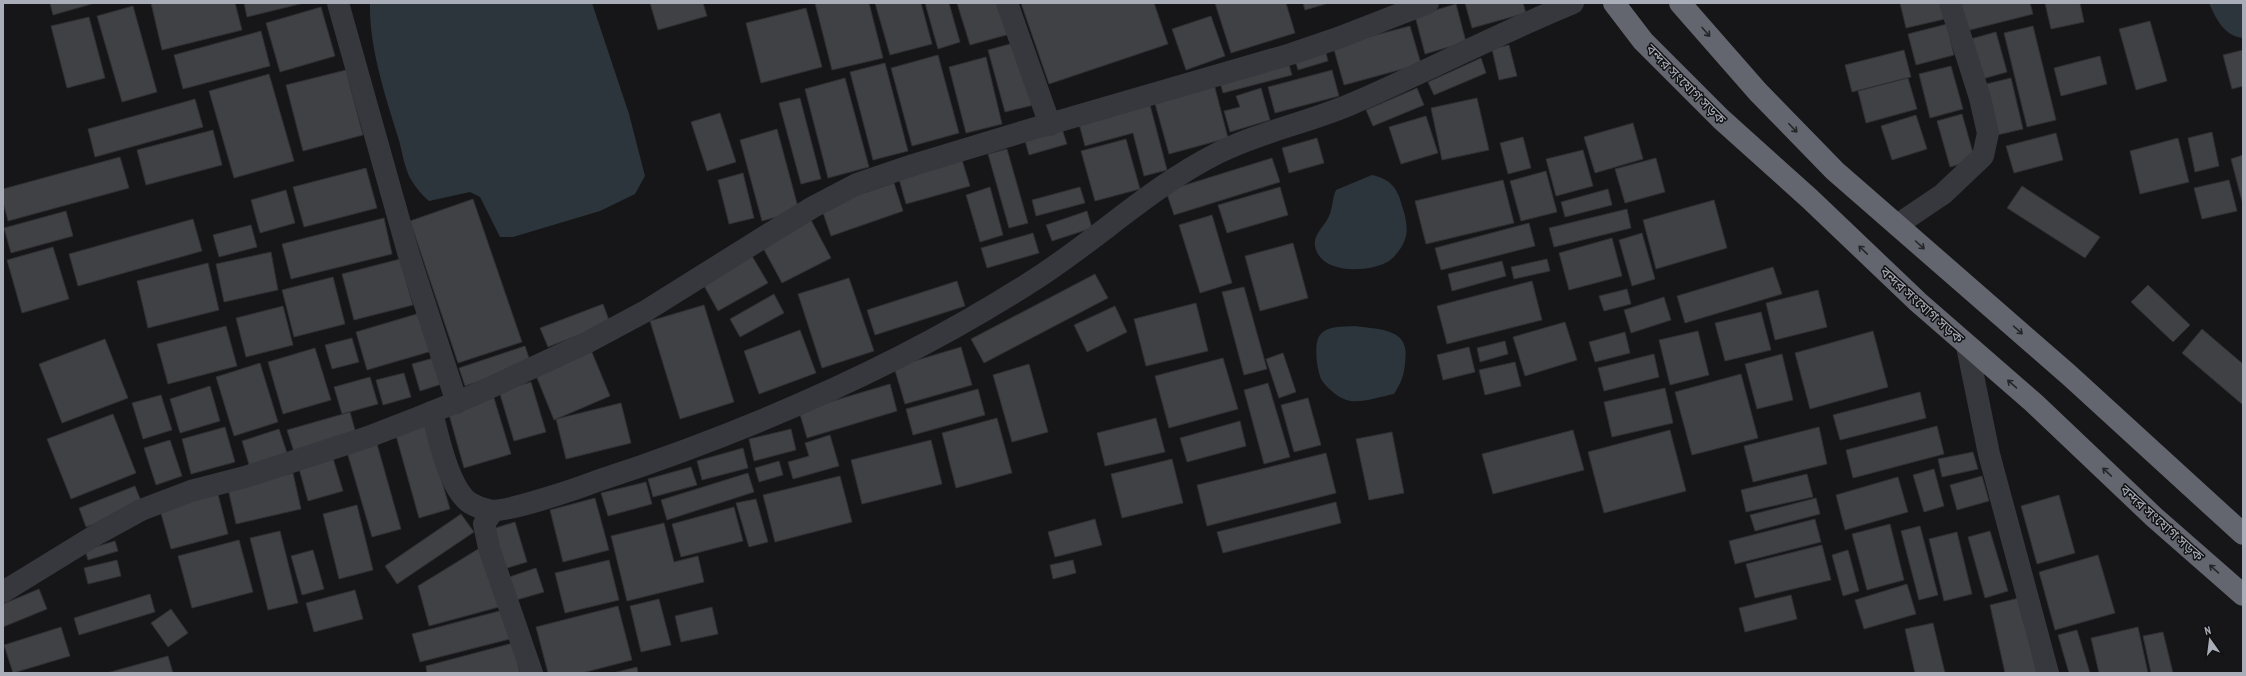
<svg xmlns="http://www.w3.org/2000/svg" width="2246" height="676" viewBox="0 0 2246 676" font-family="'PT Sans Narrow','Noto Sans Bengali',sans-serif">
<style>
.water{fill:#2c353c}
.building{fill:#404145;stroke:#303034}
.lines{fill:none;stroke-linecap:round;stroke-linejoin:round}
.street{stroke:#37383d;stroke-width:22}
.highway{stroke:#63666e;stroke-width:22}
.oneway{stroke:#26262a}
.labels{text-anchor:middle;stroke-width:3;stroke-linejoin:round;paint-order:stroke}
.street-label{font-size:14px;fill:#a8adb8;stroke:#111113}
</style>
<rect width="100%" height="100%" fill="#161618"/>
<g class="water">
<path d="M370 3H592L629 114 645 176 635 194 600 211 513 237H500L480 197 470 192 429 201C422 195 415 187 410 178 404 166 402 150 398 137 385 95 369 47 370 3Z"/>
<path d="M2209 3H2243V38C2224 36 2216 19 2209 3Z"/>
<path d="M1372 175C1390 179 1398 188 1402 206 1405 214 1408 227 1406 236 1404 245 1396 256 1389 261 1370 273 1320 275 1315 246 1313 234 1325 226 1329 216 1333 207 1332 199 1336 190Z"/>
<path d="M1355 326C1382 330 1411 328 1405 363 1404 376 1401 383 1394 394 1383 396 1362 403 1351 401 1341 400 1329 390 1323 382 1317 374 1313 343 1320 335 1328 325 1344 327 1355 326Z"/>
</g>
<g class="building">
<polygon points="50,3 95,3 53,15"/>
<polygon points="151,3 235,3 242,30 162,50"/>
<polygon points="244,3 304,3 247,17"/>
<polygon points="650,3 703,3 707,16 658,30"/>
<polygon points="815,3 869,3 883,58 832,70"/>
<polygon points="875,3 921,3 932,44 890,55"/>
<polygon points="925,3 949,3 960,42 938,49"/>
<polygon points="957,3 1001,3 1010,34 970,45"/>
<polygon points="1021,3 1154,3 1168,44 1049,84"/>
<polygon points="1215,3 1286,3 1295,33 1231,53"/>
<polygon points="1303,3 1329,3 1305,10"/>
<polygon points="1465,3 1523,3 1526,13 1472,28"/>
<polygon points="1900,3 1941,3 1945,19 1906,28"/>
<polygon points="1959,3 2030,3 2033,14 1966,31"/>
<polygon points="2045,3 2080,3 2084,22 2051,29"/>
<polygon points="1456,4 1466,42 1425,54 1415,16"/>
<polygon points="133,6 157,92 122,102 97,16"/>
<polygon points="321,7 335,56 280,72 266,23"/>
<polygon points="806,8 822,67 761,83 746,23"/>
<polygon points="1211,16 1225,56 1186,70 1172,29"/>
<polygon points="89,17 105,78 67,88 51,26"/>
<polygon points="2150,21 2167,81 2136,90 2119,29"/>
<polygon points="1947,24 1954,55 1916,65 1908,34"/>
<polygon points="1410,26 1421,64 1344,85 1333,46"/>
<polygon points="2033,26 2056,120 2027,127 2004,33"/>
<polygon points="261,31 270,66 183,89 174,55"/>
<polygon points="1996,32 2007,72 1979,80 1967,40"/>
<polygon points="1017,42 1034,105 1005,112 988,50"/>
<polygon points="1509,45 1517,76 1499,80 1492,49"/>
<polygon points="1325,49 1328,61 1298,70 1294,57"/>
<polygon points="1904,50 1911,77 1852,92 1845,65"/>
<polygon points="2243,50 2243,86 2232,89 2223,55"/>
<polygon points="938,55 959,133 912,146 891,68"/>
<polygon points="2100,56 2107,84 2061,96 2054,68"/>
<polygon points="986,57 1002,124 966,133 949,67"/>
<polygon points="1481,58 1486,73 1434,95 1428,82"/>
<polygon points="1288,61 1292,75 1223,93 1219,79"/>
<polygon points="885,63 908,151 873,160 850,72"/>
<polygon points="1951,66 1963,109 1930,118 1919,74"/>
<polygon points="346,70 363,135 303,151 286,85"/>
<polygon points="1332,70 1339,96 1275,113 1268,87"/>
<polygon points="269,74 294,161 234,178 209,91"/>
<polygon points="845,78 869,167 828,178 805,89"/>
<polygon points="1908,78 1917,109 1866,123 1858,91"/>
<polygon points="2011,78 2023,129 1993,136 1982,85"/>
<polygon points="1214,84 1228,138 1169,154 1154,100"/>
<polygon points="1261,88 1270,120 1230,132 1224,111 1240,107 1236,96"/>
<polygon points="1417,88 1424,105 1373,126 1366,110"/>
<polygon points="800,98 821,179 801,184 779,103"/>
<polygon points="1477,98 1489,150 1442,160 1431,108"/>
<polygon points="195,99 203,127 95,157 88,129"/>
<polygon points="1149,101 1167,170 1144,176 1133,133 1085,146 1078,120"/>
<polygon points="720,113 736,162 707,171 691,122"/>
<polygon points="1962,114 1975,160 1950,167 1937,121"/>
<polygon points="1916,115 1927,149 1892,160 1881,126"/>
<polygon points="1426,116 1438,153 1401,164 1389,127"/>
<polygon points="1633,123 1643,159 1595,173 1584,137"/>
<polygon points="1061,126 1067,144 1029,155 1024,137"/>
<polygon points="777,129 799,211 762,221 740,140"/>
<polygon points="213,130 222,165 146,185 137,150"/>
<polygon points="2212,132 2219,166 2195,172 2188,138"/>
<polygon points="2056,133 2063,160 2014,173 2006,146"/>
<polygon points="1523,137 1531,168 1508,174 1500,143"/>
<polygon points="1317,138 1324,163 1289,173 1282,148"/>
<polygon points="2178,138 2189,182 2140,194 2130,151"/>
<polygon points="1126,139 1140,189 1095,201 1081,151"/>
<polygon points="1007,149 1028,223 1009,228 988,154"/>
<polygon points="1583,150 1593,186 1556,196 1546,159"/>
<polygon points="2243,155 2243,205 2231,159"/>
<polygon points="120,157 129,188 8,221 3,202 3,189"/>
<polygon points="1272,158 1280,182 1174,215 1166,191"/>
<polygon points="1656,158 1665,192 1625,203 1615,169"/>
<polygon points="962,160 970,186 906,204 899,179"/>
<polygon points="366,168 377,208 304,227 293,187"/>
<polygon points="1546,171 1557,212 1521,221 1510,181"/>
<polygon points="743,173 754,218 729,224 718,180"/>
<polygon points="1503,180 1514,223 1426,244 1415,201"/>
<polygon points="2229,180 2237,211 2202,219 2194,188"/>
<polygon points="894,183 903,211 831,236 821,207"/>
<polygon points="2022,186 2100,237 2085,258 2007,208"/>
<polygon points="990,187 1003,235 980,242 966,195"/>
<polygon points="1080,187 1085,203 1036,216 1032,200"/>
<polygon points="1280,187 1288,215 1227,233 1218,205"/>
<polygon points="1608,189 1612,205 1565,217 1561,202"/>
<polygon points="286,190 295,223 260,233 251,200"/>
<polygon points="473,199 522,342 458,363 410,221"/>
<polygon points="1714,200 1727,248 1656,269 1643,220"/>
<polygon points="1627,209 1631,228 1554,247 1549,228"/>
<polygon points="66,211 73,236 11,253 4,228"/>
<polygon points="1087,211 1092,228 1052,241 1046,225"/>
<polygon points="1212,215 1232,283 1200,293 1179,225"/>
<polygon points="384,218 392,254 291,279 282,244"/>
<polygon points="193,219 202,251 78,286 69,254"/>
<polygon points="811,220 831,258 782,283 762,246"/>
<polygon points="1529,223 1535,246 1441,270 1435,248"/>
<polygon points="251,225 257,247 219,257 213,235"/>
<polygon points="1033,233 1039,253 987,268 981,248"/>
<polygon points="1642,233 1655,279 1632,286 1619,240"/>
<polygon points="1612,238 1622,276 1569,290 1559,253"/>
<polygon points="1293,243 1308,298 1260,311 1245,256"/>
<polygon points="53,247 69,299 22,313 7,260"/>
<polygon points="271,252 278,290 224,302 216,264"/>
<polygon points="752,256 768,283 718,311 703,284"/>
<polygon points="400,259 413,305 354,320 342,274"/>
<polygon points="1547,259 1550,271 1514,279 1511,267"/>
<polygon points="1502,261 1506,276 1452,291 1448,274"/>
<polygon points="208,263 219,310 148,328 137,281"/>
<polygon points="1773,267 1782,294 1685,323 1677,296"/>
<polygon points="1095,274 1108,298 984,363 971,339"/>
<polygon points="333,277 345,324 294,337 282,290"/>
<polygon points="849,278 874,351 822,368 798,294"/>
<polygon points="957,281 965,306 875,335 867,310"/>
<polygon points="1532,281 1542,320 1447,344 1437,306"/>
<polygon points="2148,285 2190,325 2173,342 2131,302"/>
<polygon points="1244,287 1267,369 1244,375 1222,292"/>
<polygon points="1627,289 1631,304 1604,311 1599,296"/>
<polygon points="1818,290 1827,327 1775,340 1766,303"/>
<polygon points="774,294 784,313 740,337 730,319"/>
<polygon points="1664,297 1671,320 1631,333 1624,310"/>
<polygon points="1196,303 1208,351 1146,366 1134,319"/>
<polygon points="603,304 610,323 548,347 540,328"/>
<polygon points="704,305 734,402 680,419 650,321"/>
<polygon points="283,306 293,345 246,357 236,318"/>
<polygon points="1115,306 1127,332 1087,352 1074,325"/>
<polygon points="1761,312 1771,350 1725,361 1715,323"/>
<polygon points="420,313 432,351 367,370 356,332"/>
<polygon points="1565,322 1577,360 1525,376 1513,337"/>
<polygon points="226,326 237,366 168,384 157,344"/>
<polygon points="2202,329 2243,364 2243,405 2182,353"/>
<polygon points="800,330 816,373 759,394 744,351"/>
<polygon points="1698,331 1709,375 1670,385 1659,340"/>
<polygon points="1873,331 1888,387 1810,409 1795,353"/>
<polygon points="1625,332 1630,353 1595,362 1589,342"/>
<polygon points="352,338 359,362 332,369 325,345"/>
<polygon points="105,339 128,398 62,423 39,364"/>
<polygon points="1505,341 1508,354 1480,362 1477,348"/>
<polygon points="525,346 531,364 465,386 459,368"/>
<polygon points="961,347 972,385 905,404 894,367"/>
<polygon points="1469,347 1475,372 1443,380 1437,355"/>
<polygon points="315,348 331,400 283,414 268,362"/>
<polygon points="591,350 610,396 554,420 535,373"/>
<polygon points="1283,353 1296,392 1279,398 1266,359"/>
<polygon points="1654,354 1659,377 1604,391 1598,368"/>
<polygon points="1782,354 1793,400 1757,409 1745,364"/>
<polygon points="437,357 445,383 420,391 412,364"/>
<polygon points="1223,358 1238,409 1169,428 1155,376"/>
<polygon points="1515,362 1521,386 1485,395 1479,370"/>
<polygon points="260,363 278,422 234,436 216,377"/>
<polygon points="1029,364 1048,432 1012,442 993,375"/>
<polygon points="404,373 411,397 383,405 376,380"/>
<polygon points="1741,374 1758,438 1692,455 1675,392"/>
<polygon points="370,377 378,404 342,414 334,387"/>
<polygon points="531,382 546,432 514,441 499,391"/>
<polygon points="1268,383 1290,457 1264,464 1244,390"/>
<polygon points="890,384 897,411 807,438 799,411"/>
<polygon points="210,386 220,421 180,433 170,399"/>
<polygon points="1665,388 1673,423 1612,437 1604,402"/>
<polygon points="978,389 985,415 913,435 906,409"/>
<polygon points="1920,392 1926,418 1840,440 1833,415"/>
<polygon points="161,395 172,430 143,439 132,403"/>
<polygon points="494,398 511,454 464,468 448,411"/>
<polygon points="1308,398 1321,445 1294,452 1281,405"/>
<polygon points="621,403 631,443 566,459 556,419"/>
<polygon points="350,412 356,434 294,452 287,430"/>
<polygon points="113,414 136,473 71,499 47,439"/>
<polygon points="997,418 1012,473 956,488 942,433"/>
<polygon points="1156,418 1165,452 1105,466 1097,433"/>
<polygon points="1240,421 1246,446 1187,462 1180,438"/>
<polygon points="425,424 450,509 419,518 395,432"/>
<polygon points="1937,426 1944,454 1853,478 1846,450"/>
<polygon points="225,427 235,462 191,474 182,439"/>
<polygon points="1819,427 1827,464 1753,482 1744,446"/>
<polygon points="279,429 288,456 250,468 242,441"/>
<polygon points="791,429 796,450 754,461 749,439"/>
<polygon points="1573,430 1584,470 1493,494 1482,454"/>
<polygon points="1670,430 1686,491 1604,513 1588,452"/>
<polygon points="1392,432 1404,493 1369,500 1356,439"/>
<polygon points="830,435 839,466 793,479 788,462 809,456 805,443"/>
<polygon points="170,440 182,476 156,485 144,448"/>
<polygon points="931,440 942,484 862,504 851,460"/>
<polygon points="377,444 401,529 372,537 347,452"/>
<polygon points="743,448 748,468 702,480 697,461"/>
<polygon points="1973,452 1978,469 1942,477 1938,459"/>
<polygon points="1326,453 1336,493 1207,526 1197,485"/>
<polygon points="332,455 343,491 308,501 298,465"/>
<polygon points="1172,459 1183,503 1122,518 1111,474"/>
<polygon points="779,461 783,475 759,482 755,468"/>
<polygon points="691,467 697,485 653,497 648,479"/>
<polygon points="1934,469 1944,506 1924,512 1913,475"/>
<polygon points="293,473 301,509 236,524 228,489"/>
<polygon points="748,473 754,492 667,520 661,500"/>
<polygon points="1807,474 1813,497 1746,512 1741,490"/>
<polygon points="840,476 852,522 775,542 763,495"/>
<polygon points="1982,476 1989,501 1957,510 1950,485"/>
<polygon points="1898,477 1908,512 1845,530 1836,495"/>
<polygon points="646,482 652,504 608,516 601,493"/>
<polygon points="135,486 143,506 86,527 79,508"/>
<polygon points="218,494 228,534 171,549 160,510"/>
<polygon points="2059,495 2075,553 2037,564 2021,506"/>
<polygon points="595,498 609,550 563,562 550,510"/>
<polygon points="1816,498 1820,514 1755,531 1750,515"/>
<polygon points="756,499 768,542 749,547 736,503"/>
<polygon points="1336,502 1341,523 1223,553 1217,532"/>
<polygon points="357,505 373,570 339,579 323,514"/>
<polygon points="734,507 743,541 681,557 672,524"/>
<polygon points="461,514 474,532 397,584 385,566"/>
<polygon points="1095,519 1102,545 1055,557 1048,532"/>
<polygon points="1815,519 1821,542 1735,564 1729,541"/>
<polygon points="515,522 527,562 504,569 492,529"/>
<polygon points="664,523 674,562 698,556 704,582 627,601 611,536"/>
<polygon points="1890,524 1904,580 1867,590 1852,534"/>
<polygon points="1920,526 1938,595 1919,600 1901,531"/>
<polygon points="280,531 298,603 268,610 250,538"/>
<polygon points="1990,531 2008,591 1985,598 1968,537"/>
<polygon points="1957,532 1972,594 1944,601 1929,539"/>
<polygon points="239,540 253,592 192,608 178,556"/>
<polygon points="115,541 118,551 88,560 85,550"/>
<polygon points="1822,545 1831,580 1755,598 1746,564"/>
<polygon points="483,546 499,607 429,626 418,586"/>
<polygon points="313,550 324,589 302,595 291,556"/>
<polygon points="1848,550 1859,591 1843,596 1832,555"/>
<polygon points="2098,555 2115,613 2055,630 2039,572"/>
<polygon points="117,560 121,576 88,584 84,568"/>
<polygon points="609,560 619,600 565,613 555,573"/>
<polygon points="1073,560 1076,573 1053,579 1050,565"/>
<polygon points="536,568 544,592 513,601 506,578"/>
<polygon points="1907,584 1916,614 1864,629 1855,600"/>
<polygon points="39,589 47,609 3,627 3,604"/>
<polygon points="355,590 363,619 314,632 306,603"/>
<polygon points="150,594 155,612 79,635 74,618"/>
<polygon points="1791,595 1797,619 1745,632 1739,608"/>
<polygon points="2019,598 2037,673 2005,673 1990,605"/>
<polygon points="659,599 671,645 641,652 630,606"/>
<polygon points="618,606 632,660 582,673 548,673 536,627"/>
<polygon points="712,607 718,634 681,642 675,616"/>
<polygon points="171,609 188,633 168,647 151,623"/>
<polygon points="503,610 510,639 420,662 412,634"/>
<polygon points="1933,623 1945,673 1915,673 1905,629"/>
<polygon points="61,627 70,656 13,673 4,645"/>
<polygon points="2138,627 2148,673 2099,673 2091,638"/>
<polygon points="2077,630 2090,673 2069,673 2058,635"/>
<polygon points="2163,632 2173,673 2151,673 2143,636"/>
<polygon points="513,643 520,673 427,673 426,666"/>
<polygon points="168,656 173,673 107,673"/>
<polygon points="637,667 638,673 613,673"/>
</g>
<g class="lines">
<g class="street">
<polyline points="338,3 408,252 457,403"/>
<polyline points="1007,3 1050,125"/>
<polyline points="1897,225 1943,194 1983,156 1988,133 1980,98 1950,3"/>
<polyline points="1967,346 1989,454 2048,673"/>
<path d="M432 412C438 436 449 489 470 503 475 506 483 509 489 510 503 514 579 488 597 481 749 431 903 365 1037 278 1099 238 1152 186 1218 153 1260 132 1306 123 1349 105 1424 73 1497 34 1573 3"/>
<polyline points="493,511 484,524 489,548 532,673"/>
<polyline points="3,592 99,533 141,510 191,491 245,477 368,437 417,418 474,395 588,342 644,312 772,232 813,207 857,184 913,165 1032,129 1291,54 1338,38 1428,3"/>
</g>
<g class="highway">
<polyline points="1614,3 1643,41 1721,119 1810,199 1918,302 2034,403 2154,517 2243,595"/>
<polyline points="1680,3 1758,92 1835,171 2069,375 2243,534"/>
</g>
</g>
<defs><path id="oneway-shaft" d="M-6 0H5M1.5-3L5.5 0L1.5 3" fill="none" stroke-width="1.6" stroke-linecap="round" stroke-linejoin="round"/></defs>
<g class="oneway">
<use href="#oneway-shaft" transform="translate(1706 32) rotate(49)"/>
<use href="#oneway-shaft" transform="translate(1793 128) rotate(46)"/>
<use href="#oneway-shaft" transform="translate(1920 245) rotate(42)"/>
<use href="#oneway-shaft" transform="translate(1863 250) rotate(-136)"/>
<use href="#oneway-shaft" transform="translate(2018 330) rotate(41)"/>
<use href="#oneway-shaft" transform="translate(2012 384) rotate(-139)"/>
<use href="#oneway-shaft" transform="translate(2107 472) rotate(-137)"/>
<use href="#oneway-shaft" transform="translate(2214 569) rotate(-139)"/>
</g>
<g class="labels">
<g class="street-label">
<text transform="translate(1686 84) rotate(45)" y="5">বন্দর সংযোগ সড়ক</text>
<text transform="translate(1922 305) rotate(42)" y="5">বন্দর সংযোগ সড়ক</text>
<text transform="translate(2162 523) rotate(42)" y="5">বন্দর সংযোগ সড়ক</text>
</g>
</g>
<rect width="2246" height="676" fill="none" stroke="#a8adb8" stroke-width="8"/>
<g transform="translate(2210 640) rotate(346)" stroke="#111113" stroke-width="3" paint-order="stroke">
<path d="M0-3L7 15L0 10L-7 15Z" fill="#a8adb8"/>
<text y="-6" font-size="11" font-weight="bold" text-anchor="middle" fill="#a8adb8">N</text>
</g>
</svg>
